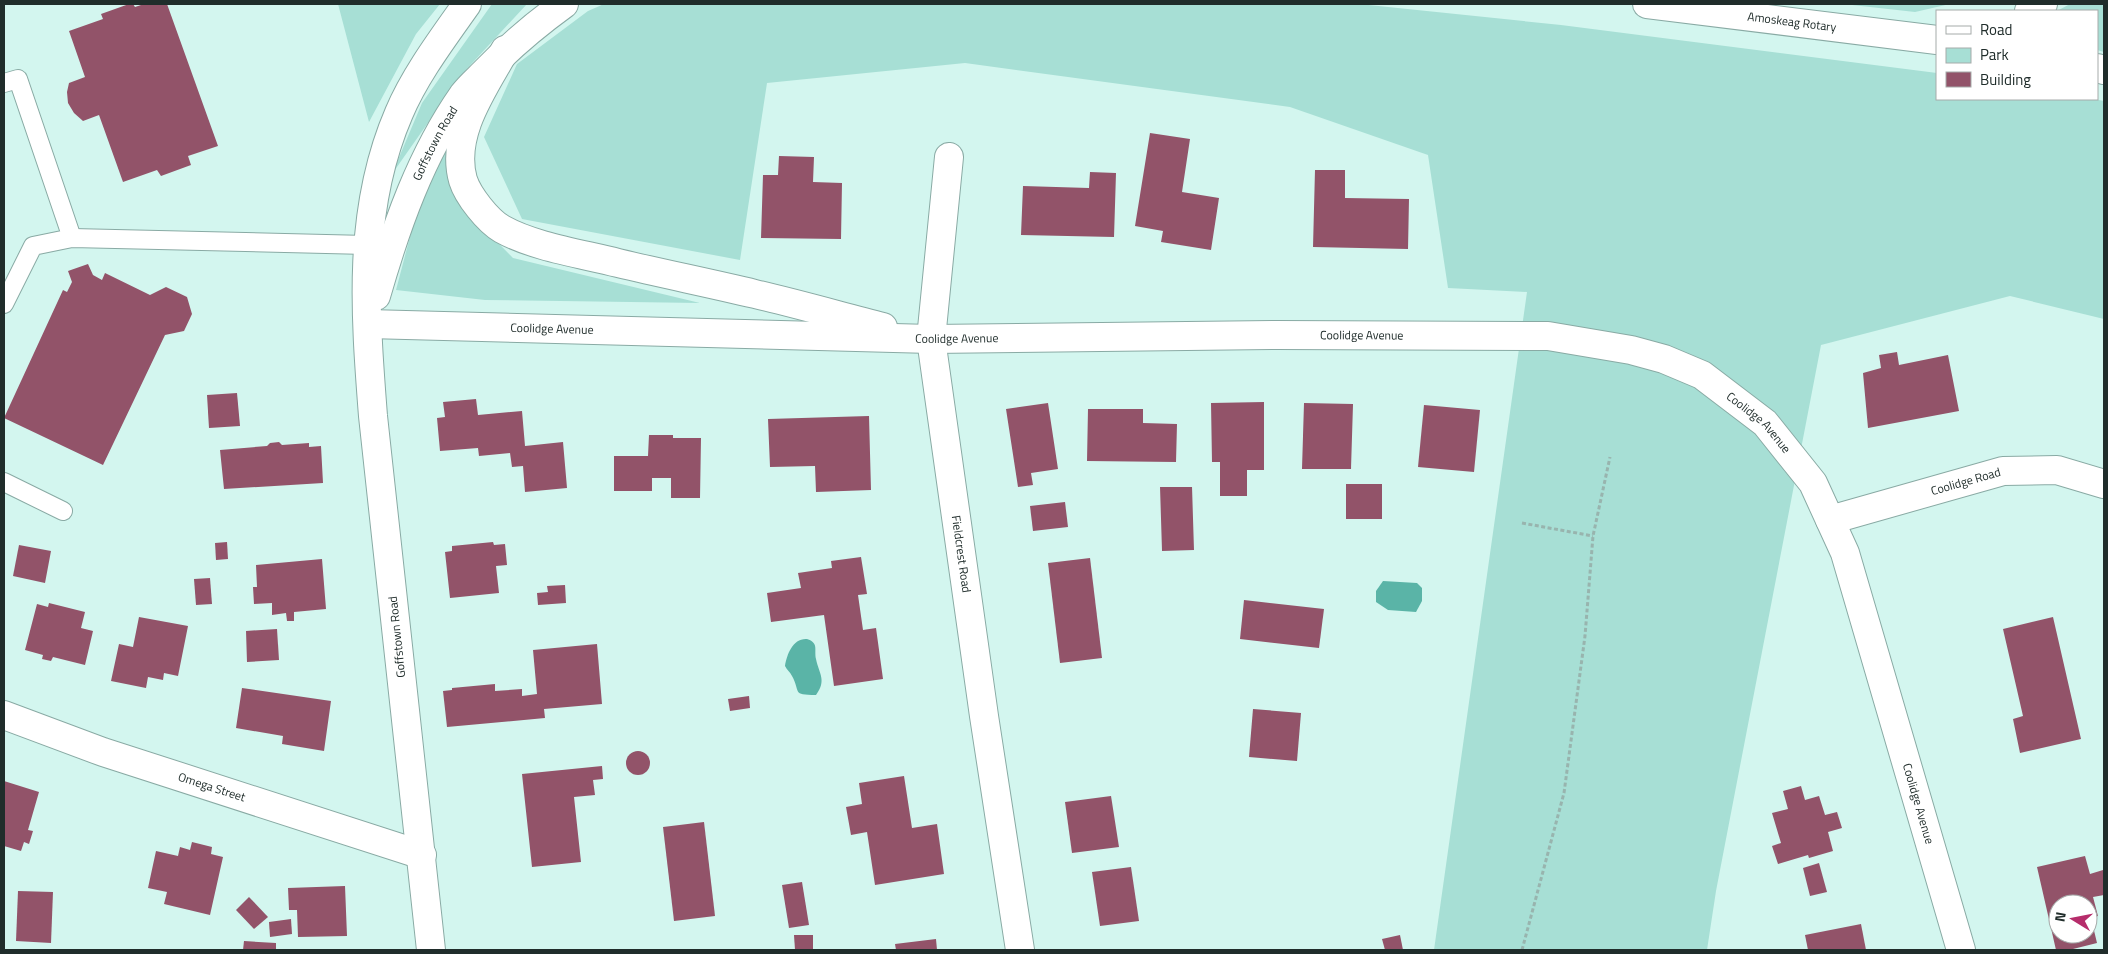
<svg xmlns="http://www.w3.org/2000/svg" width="2108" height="954" viewBox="0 0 2108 954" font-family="'Titillium Web',sans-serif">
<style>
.green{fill:#a7dfd5}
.water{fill:#5ab4a7}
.building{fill:#925369;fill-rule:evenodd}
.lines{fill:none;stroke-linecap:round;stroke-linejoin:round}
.lane-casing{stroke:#89aaa4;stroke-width:20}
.street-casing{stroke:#89aaa4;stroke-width:30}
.secondary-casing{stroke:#89aaa4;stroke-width:30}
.path{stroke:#98b4ae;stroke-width:3;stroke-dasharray:4 2.5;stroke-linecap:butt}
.lane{stroke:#fff;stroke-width:18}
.street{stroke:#fff;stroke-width:28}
.secondary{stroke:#fff;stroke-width:28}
.labels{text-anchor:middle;stroke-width:5;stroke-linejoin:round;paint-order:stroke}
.street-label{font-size:12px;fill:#202d2b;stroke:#fff}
</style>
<rect width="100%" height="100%" fill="#d3f6ef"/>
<g class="green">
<polygon points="338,4 440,4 416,34 369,122"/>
<polygon points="492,4 527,4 463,73 392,174 422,103"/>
<polygon points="604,4 1359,4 1561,25 1937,73 1937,99 2093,99 2104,101 2104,319 2010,296 1821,345 1716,891 1707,950 1434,950 1527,292 1448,288 1428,155 1290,107 965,63 767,83 740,260 522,219 484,137 517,64 588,11"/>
<polygon points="1843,4 1950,4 1915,12"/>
<polygon points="2070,4 2104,4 2104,52 2097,50 2097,11 2057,11"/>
<polygon points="449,143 460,204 513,258 700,303 485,300 396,290 416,214"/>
</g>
<g class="water">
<polygon points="1383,581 1417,583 1422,588 1422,601 1416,612 1388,610 1376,602 1376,591"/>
<path d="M807 639C819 643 814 649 816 659 819 674 827 680 816 695 791 695 801 692 792 676 790 672 787 670 785 666 787 654 793 638 807 639Z"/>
</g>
<g class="building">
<polygon points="129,4 133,4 135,7 144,4 167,4 218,146 188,156 191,165 161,176 157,170 123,182 99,115 83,121 74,113 68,103 67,92 69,83 85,77 69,31 103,19 101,14"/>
<polygon points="1150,133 1190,139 1182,192 1219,198 1211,250 1161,242 1163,231 1135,226"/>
<polygon points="779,156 814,157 813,182 842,183 841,239 761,238 763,175 778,175"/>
<polygon points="1315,170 1345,170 1345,198 1409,199 1408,249 1313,247"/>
<polygon points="1090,172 1116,173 1114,237 1021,235 1023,186 1089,188"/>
<polygon points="88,264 93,275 102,280 105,273 150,295 166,287 187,297 192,314 184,331 165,335 103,465 4,418 63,290 67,292 72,282 68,271"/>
<polygon points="1897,352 1899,365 1948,355 1959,411 1868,428 1863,373 1881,368 1879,355"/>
<polygon points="237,393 240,426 209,428 207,395"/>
<polygon points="476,399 478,415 522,411 525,446 563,442 567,488 525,492 523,466 512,467 510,453 479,456 478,448 440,451 437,418 445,417 443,402"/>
<polygon points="1264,402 1264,470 1247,470 1247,496 1220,496 1220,462 1212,462 1211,403"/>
<polygon points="1048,403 1058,469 1031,473 1033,485 1018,487 1006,409"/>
<polygon points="1304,403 1353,404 1351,469 1302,469"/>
<polygon points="1424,405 1480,410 1474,472 1418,467"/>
<polygon points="1088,409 1143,409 1143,423 1177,424 1176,462 1087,461"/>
<polygon points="869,416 871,490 816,492 815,466 770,467 768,419"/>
<polygon points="649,435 673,435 673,438 701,438 700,498 671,498 671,478 652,478 652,491 614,491 614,456 648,456"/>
<polygon points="279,442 282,445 309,443 309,447 321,446 323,483 224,489 220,450 267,446 270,443"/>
<rect x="1346" y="484" width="36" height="35"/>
<polygon points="1160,487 1192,487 1194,550 1162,551"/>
<polygon points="1065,502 1068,527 1033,531 1030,506"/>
<polygon points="227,542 228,559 216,560 215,543"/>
<polygon points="493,542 494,545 505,544 507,565 496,566 499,593 450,598 445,552 452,551 452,546"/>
<polygon points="19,545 51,551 45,583 13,576"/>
<polygon points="861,557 867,594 858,595 863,630 876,628 883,679 834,686 824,615 771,622 767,593 801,588 798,573 832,568 831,561"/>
<polygon points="1090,558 1102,658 1060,663 1048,563"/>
<polygon points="322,559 326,609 294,612 294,621 287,621 286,613 272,615 272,603 254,604 253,587 257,587 256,565"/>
<polygon points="210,578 212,604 196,605 194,579"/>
<polygon points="565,585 566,603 538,605 537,593 548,592 547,586"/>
<polygon points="1244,600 1324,609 1319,648 1240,639"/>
<polygon points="49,603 85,612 81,628 93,631 85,665 53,657 51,661 42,659 43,655 25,650 37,604 48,607"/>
<polygon points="139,617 188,626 178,676 164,673 163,680 148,677 146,688 111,681 119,644 133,647"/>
<polygon points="2053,617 2081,739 2020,753 2013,719 2023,716 2003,629"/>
<polygon points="277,629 279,660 247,662 246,631"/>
<polygon points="597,644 602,704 544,709 545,718 447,727 443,691 452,690 452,688 495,684 495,691 522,689 522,696 537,694 533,650"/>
<polygon points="242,688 331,701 324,751 282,744 283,736 236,728"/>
<polygon points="749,696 750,708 730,711 728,699"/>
<polygon points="1253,709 1301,713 1297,761 1249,757"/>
<circle cx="638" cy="763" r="12"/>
<polygon points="602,766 603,779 593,780 595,795 574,797 581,862 532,867 522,774"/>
<polygon points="904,776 912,828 937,824 944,874 875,885 867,832 851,835 846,807 862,804 859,783"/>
<polygon points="4,781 39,792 28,830 33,831 29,844 24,842 21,851 4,846"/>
<polygon points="1801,786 1805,800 1819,796 1825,815 1837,812 1842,828 1828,832 1833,851 1809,858 1808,855 1778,864 1772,846 1781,843 1772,813 1788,809 1783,791"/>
<polygon points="1111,796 1119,847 1072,853 1065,802"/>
<polygon points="704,822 715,916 674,921 663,827"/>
<polygon points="192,842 212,847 211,854 223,857 210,915 164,904 167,892 148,888 156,851 178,856 180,847 190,850"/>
<path d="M2085 856 2090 874 2103 870 2104 876V895L2093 897 2098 916 2091 918 2097 943 2069 950H2056L2037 867ZM2058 904H2088V934H2058Z"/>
<polygon points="1819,863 1827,892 1810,896 1803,868"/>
<polygon points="1131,867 1139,921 1100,926 1092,872"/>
<polygon points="802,882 809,925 789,928 782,885"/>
<polygon points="345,886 347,936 298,937 297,910 289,910 288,888"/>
<polygon points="18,891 53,892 51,943 16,941"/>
<polygon points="249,897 268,917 254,929 236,910"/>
<polygon points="291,919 292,934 270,937 269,922"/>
<polygon points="1861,924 1866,950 1808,950 1805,935"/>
<polygon points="794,935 813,935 813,950 795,950"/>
<polygon points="1400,935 1403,950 1385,950 1382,939"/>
<polygon points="936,939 937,950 896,950 895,944"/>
<polygon points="244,941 276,943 276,950 243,950"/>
</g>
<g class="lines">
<defs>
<g id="lane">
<polyline points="4,83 18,79 72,238"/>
<polyline points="4,304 33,246 72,238 367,245"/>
<polyline points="4,482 63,511"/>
</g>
<g id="street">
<path id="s1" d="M949 157 931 339 984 716 1020 950"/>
<path id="s2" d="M1830 520 2003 471 2057 470 2104 484"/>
<path id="s3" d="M4 715 103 752 422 855"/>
</g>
<g id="secondary">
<path id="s4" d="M1647 4 1937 40"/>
<polyline points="2029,11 2043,4"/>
<path d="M505 50C484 88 450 134 463 180 468 196 488 221 502 229 534 247 583 254 618 263 664 274 709 283 755 294 798 304 840 316 883 327"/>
<polyline points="2097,68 2104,70"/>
<path id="s5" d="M376 296C396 226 421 155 463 95 469 87 477 80 484 73 509 47 535 25 564 4"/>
<path id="s6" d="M368 324 931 339 1279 335 1548 336 1631 350 1664 359 1702 375 1765 423 1813 483 1845 553 1961 950"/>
<path d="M431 950 373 416C365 313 357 210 399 113 415 75 443 38 467 4"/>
</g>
</defs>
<use href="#lane" class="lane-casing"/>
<use href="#street" class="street-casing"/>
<use href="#secondary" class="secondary-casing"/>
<g class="path">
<polyline points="1522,523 1593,536"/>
<polyline points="1522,950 1564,793 1585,636 1593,536 1610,457"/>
</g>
<use href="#lane" class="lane"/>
<use href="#street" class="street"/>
<use href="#secondary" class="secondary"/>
</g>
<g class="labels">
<g class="street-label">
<text dy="4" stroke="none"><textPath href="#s4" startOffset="146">Amoskeag Rotary</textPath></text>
<text dy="4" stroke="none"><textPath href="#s5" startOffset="164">Goffstown Road</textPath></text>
<text dy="4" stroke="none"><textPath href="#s6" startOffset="184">Coolidge Avenue</textPath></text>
<text dy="4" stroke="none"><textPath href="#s6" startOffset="994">Coolidge Avenue</textPath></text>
<text dy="4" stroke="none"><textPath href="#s6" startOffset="589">Coolidge Avenue</textPath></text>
<text dy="4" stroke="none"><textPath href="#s6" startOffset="1414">Coolidge Avenue</textPath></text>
<text dy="4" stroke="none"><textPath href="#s2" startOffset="141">Coolidge Road</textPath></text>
<text dy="4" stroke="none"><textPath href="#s1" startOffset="400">Fieldcrest Road</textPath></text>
<text transform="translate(397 637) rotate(-96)" y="4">Goffstown Road</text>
<text dy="4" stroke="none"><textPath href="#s3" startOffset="220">Omega Street</textPath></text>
<text dy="4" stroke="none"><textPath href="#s6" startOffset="1834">Coolidge Avenue</textPath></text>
</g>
</g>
<rect width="2108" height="954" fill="none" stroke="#202d2b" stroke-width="10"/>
<rect x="1936" y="10" width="162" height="90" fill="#ffffff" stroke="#a6abaa"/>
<rect x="1946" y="26" width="25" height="8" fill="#ffffff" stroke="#a6abaa"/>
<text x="1980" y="35" font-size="15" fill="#202d2b">Road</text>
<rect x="1946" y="48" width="25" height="15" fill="#a7dfd5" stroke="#a6abaa"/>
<text x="1980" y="60" font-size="15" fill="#202d2b">Park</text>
<rect x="1946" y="72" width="25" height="15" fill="#925369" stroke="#a6abaa"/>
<text x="1980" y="85" font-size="15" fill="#202d2b">Building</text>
<g transform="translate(2073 919) rotate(280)"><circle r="24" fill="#ffffff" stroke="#a6abaa"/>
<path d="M0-4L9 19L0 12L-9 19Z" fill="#b62d6b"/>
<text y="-8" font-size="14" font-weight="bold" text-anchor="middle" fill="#202d2b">N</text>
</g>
</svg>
